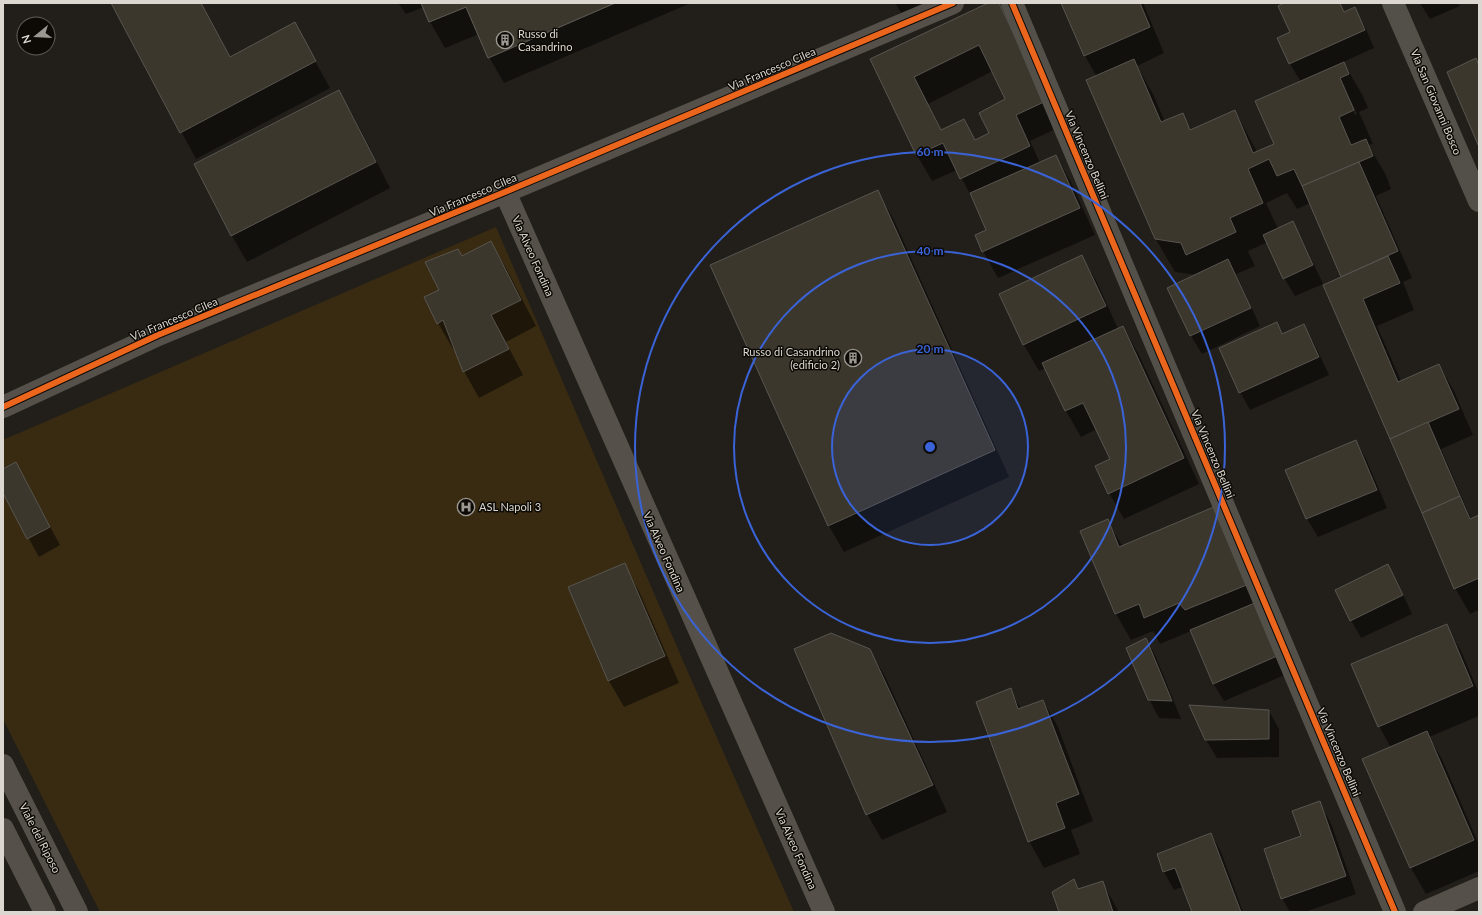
<svg xmlns="http://www.w3.org/2000/svg" width="1482" height="915" viewBox="0 0 1482 915" font-family="Lato,sans-serif">
<style>
.green{fill:#392b12}
.shadow{fill:#0007;fill-rule:evenodd}
.building{fill:#3c372d;stroke:#585550;fill-rule:evenodd}
.lines{fill:none;stroke-linecap:round;stroke-linejoin:round}
.street{stroke:#53504a;stroke-width:22}
.secondary{stroke:#55514a;stroke-width:22}
.cycleway-casing{stroke:#0d0a06;stroke-width:8}
.cycleway{stroke:#eb651d;stroke-width:6}
.ring{fill:none;stroke:#3a63d7;stroke-width:2}
.labels{text-anchor:middle;stroke-width:3;stroke-linejoin:round;paint-order:stroke}
.poi-label{font-size:11px;fill:#dcd8d1;stroke:#0d0a06;text-anchor:start}
.street-label{font-size:11px;fill:#dcd8d1;stroke:#0d0a06}
.centre{fill:#3a63d7;stroke:#0d0a06;stroke-width:2}
.ring-label{font-size:12px;text-anchor:middle;font-weight:bold;fill:#3a63d7;stroke:#0d0a06;stroke-width:3;stroke-linejoin:round;paint-order:stroke}
</style>
<rect width="100%" height="100%" fill="#221f1a"/>
<polygon class="green" points="496,227 687,670 794,912 100,912 3,719 3,440"/>
<g class="shadow">
<polygon points="112,3 201,3 230,58 309,50 330,88 196,159"/>
<polygon points="398,3 691,3 504,83 489,57 479,34 445,48 430,22 424,7 406,14"/>
<polygon points="895,3 933,3 903,16"/>
<path d="M991 3H999L1012 26 1060 127 1030 141 1040 163 1056 156 1071 182 1095 235 998 278 983 251 987 231 974 201 957 170 932 181 917 155 871 59ZM993 71 1007 99 990 134 975 141 942 131 928 104Z"/>
<path d="M1062 3H1143L1164 53 1137 66 1153 94 1165 122 1182 114 1191 130 1235 111 1257 152 1275 145 1301 82 1290 64 1279 39 1292 33 1287 3H1341L1345 13 1354 9 1365 27 1374 48 1343 62 1363 96 1368 108 1359 112 1373 144 1368 145 1385 173 1391 189 1376 196 1412 278 1403 282 1414 310 1377 326 1401 381 1439 365 1454 391 1473 435 1441 449 1470 516 1472 519 1479 516V610L1470 614 1455 588 1342 278 1310 203 1297 209 1287 193 1266 203 1278 229 1293 223 1303 241 1323 284 1295 296 1284 278 1268 242 1248 251 1255 266 1236 274 1260 326 1202 354 1191 336 1169 289 1197 275 1175 272 1155 238 1097 77 1085 56ZM1349 101H1351L1357 114 1355 115Z"/>
<polygon points="1420,3 1458,3 1460,6 1430,19"/>
<polygon points="338,91 354,117 390,188 247,262 232,236 195,164"/>
<polygon points="877,191 893,218 1009,477 844,552 829,526"/>
<polygon points="491,242 506,268 536,326 506,342 523,375 479,398 464,371 454,348 453,349 438,323 441,290 462,257"/>
<polygon points="1081,256 1097,282 1118,329 1123,327 1138,353 1199,484 1124,519 1109,493 1111,460 1097,429 1081,437 1066,411 1046,368 1039,371 1024,345 1001,294"/>
<polygon points="1277,323 1283,335 1304,325 1314,343 1329,375 1250,410 1240,392"/>
<polygon points="1356,441 1366,459 1387,508 1318,537 1307,519 1287,470"/>
<polygon points="3,470 26,482 60,545 39,557 3,491"/>
<polygon points="1216,507 1294,671 1224,701 1213,683 1191,631 1160,644 1153,631 1131,640 1116,614 1107,520 1123,547"/>
<polygon points="624,565 639,591 679,683 624,707 609,681"/>
<polygon points="1388,565 1398,583 1412,614 1361,638 1351,620"/>
<polygon points="1446,625 1461,651 1479,693 1479,716 1429,737 1442,759 1479,845 1479,871 1426,894 1411,868 1364,760 1391,748 1379,726"/>
<polygon points="1146,639 1156,657 1181,719 1159,718 1149,699"/>
<polygon points="869,650 885,676 947,812 882,840 867,814"/>
<polygon points="1010,690 1021,709 1043,701 1058,727 1093,821 1071,830 1080,854 1044,868 1029,841"/>
<polygon points="1269,711 1279,729 1279,757 1217,758 1206,740"/>
<polygon points="1319,803 1330,821 1356,894 1305,912 1290,912 1282,898 1302,836"/>
<polygon points="1211,834 1221,852 1243,912 1193,912 1183,887 1174,890 1164,872 1158,854"/>
<polygon points="1074,881 1079,890 1102,882 1119,912 1060,912"/>
</g>
<g class="building">
<polygon points="111,3 201,3 230,57 295,22 316,61 180,133"/>
<polygon points="421,3 615,3 488,58 466,7 429,22"/>
<polygon points="421,3 615,3 488,58 466,7 429,22"/>
<path d="M988 3H999L1046 101 1016 115 1030 146 960 179 943 143 916 155 870 59ZM979 45 1005 99 979 113 989 133 975 140 964 119 941 130 914 77Z"/>
<polygon points="1061,3 1140,3 1150,27 1084,56"/>
<polygon points="1284,3 1340,3 1344,12 1355,7 1365,30 1289,64 1277,38 1290,32 1278,6"/>
<polygon points="1476,58 1479,66 1479,147 1447,72"/>
<polygon points="1134,59 1161,122 1183,113 1190,130 1235,110 1253,153 1274,144 1255,101 1344,62 1349,74 1340,78 1354,110 1339,117 1351,145 1366,139 1373,156 1302,186 1294,169 1277,176 1269,159 1248,169 1263,203 1230,218 1236,232 1186,255 1181,243 1155,239 1086,80"/>
<polygon points="339,90 376,162 231,236 194,164"/>
<polygon points="1056,155 1080,208 982,252 975,235 986,230 970,193"/>
<polygon points="1359,162 1398,251 1341,277 1302,186"/>
<polygon points="878,190 995,450 828,526 710,265"/>
<polygon points="1293,221 1313,265 1283,279 1263,235"/>
<polygon points="491,241 521,300 491,315 509,349 463,372 443,320 437,324 424,297 439,290 425,262 458,249 462,256"/>
<polygon points="1082,255 1106,306 1023,345 999,294"/>
<polygon points="1388,256 1400,283 1363,299 1398,382 1439,364 1459,409 1390,439 1323,285"/>
<polygon points="1228,259 1251,308 1190,336 1167,288"/>
<polygon points="1277,322 1282,334 1304,324 1319,357 1239,393 1219,348"/>
<polygon points="1123,326 1184,458 1108,494 1095,466 1110,459 1083,403 1065,411 1042,363"/>
<polygon points="1428,422 1460,496 1422,513 1390,439"/>
<polygon points="1356,440 1377,490 1306,519 1285,470"/>
<polygon points="16,462 50,527 27,539 3,493 3,469"/>
<polygon points="1460,496 1470,519 1479,515 1479,578 1454,589 1422,513"/>
<polygon points="1216,506 1249,584 1185,610 1179,603 1144,618 1139,604 1115,614 1080,531 1108,519 1119,547"/>
<polygon points="625,563 665,656 608,681 568,587"/>
<polygon points="1388,564 1403,595 1350,621 1335,590"/>
<polygon points="1262,600 1284,653 1213,684 1190,630"/>
<polygon points="1447,624 1473,686 1378,727 1351,664"/>
<polygon points="831,633 870,649 933,785 866,815 794,649"/>
<polygon points="1146,638 1172,701 1148,700 1126,648"/>
<polygon points="1011,688 1018,709 1043,700 1079,794 1056,803 1065,828 1028,842 976,702"/>
<polygon points="1189,705 1269,710 1269,739 1205,740"/>
<polygon points="1427,731 1474,840 1410,868 1362,759"/>
<polygon points="1320,801 1346,876 1281,899 1264,849 1301,836 1292,811"/>
<polygon points="1211,833 1241,912 1192,912 1175,868 1163,872 1157,854"/>
<polygon points="1074,879 1078,889 1103,881 1113,912 1059,912 1052,892"/>
</g>
<g class="lines">
<g class="street">
<polyline points="1012,3 1395,912"/>
<polyline points="1393,3 1479,201"/>
</g>
<g class="secondary">
<polyline points="505,192 824,912"/>
<polyline points="3,407 158,335 505,192 953,3"/>
<polyline points="3,765 77,912"/>
<polyline points="3,829 45,912"/>
<polyline points="1424,912 1479,888"/>
</g>
<defs>
<g id="cycleway">
<polyline points="1012,3 1395,912"/>
<polyline points="3,407 158,335 505,192 953,3"/>
</g>
</defs>
<use href="#cycleway" class="cycleway-casing"/>
<use href="#cycleway" class="cycleway"/>
</g>
<circle cx="930" cy="447" r="98" fill="#3a63d7" fill-opacity=".12"/>
<g class="ring">
<circle cx="930" cy="447" r="98"/>
<circle cx="930" cy="447" r="196"/>
<circle cx="930" cy="447" r="295"/>
</g>
<defs>
<symbol id="building-ring" viewBox="-11 -11 22 22"><circle r="9.5" fill="#0d0a06" stroke="#9b9791" stroke-width="1.5"/><path d="M-4-6H4V6H1V3H-1V6H-4ZM-2.5-4.3h1.7v1.8h-1.7ZM.8-4.3h1.7v1.8H.8ZM-2.5-1h1.7V.8h-1.7ZM.8-1h1.7V.8H.8Z" fill="#9b9791"/></symbol>
<symbol id="hospital-ring" viewBox="-11 -11 22 22"><circle r="9.5" fill="#0d0a06" stroke="#9b9791" stroke-width="1.5"/><path d="M-5-5h3v3.5h4V-5h3V5h-3V1.5h-4V5h-3Z" fill="#9b9791"/></symbol>
</defs>
<g fill-rule="evenodd">
<use href="#building-ring" x="495" y="30" width="20" height="20"/>
<use href="#building-ring" x="843" y="348" width="20" height="20"/>
<use href="#hospital-ring" x="456" y="497" width="20" height="20"/>
</g>
<g class="labels">
<g class="poi-label">
<text x="518" y="38">Russo di<tspan x="518" dy="13">Casandrino</tspan></text>
<text x="840" y="356" text-anchor="end">Russo di Casandrino<tspan x="840" dy="13">(edificio 2)</tspan></text>
<text x="479" y="511">ASL Napoli 3</text>
</g>
<g class="street-label">
<text transform="translate(772 69) rotate(-23)" y="4">Via Francesco Cilea</text>
<text transform="translate(1436 102) rotate(67)" y="4">Via San Giovanni Bosco</text>
<text transform="translate(1087 155) rotate(67)" y="4">Via Vincenzo Bellini</text>
<text transform="translate(473 195) rotate(-23)" y="4">Via Francesco Cilea</text>
<text transform="translate(533 256) rotate(66)" y="4">Via Alveo Fondina</text>
<text transform="translate(174 319) rotate(-23)" y="4">Via Francesco Cilea</text>
<text transform="translate(1213 454) rotate(67)" y="4">Via Vincenzo Bellini</text>
<text transform="translate(664 552) rotate(66)" y="4">Via Alveo Fondina</text>
<text transform="translate(1339 752) rotate(67)" y="4">Via Vincenzo Bellini</text>
<text transform="translate(40 838) rotate(63)" y="4">Viale del Riposo</text>
<text transform="translate(796 849) rotate(66)" y="4">Via Alveo Fondina</text>
</g>
</g>
<circle cx="930" cy="447" r="6" class="centre"/>
<g class="ring-label">
<text x="930" y="156">60 m</text>
<text x="930" y="255">40 m</text>
<text x="930" y="353">20 m</text>
</g>
<rect width="1482" height="915" fill="none" stroke="#dcd8d1" stroke-width="8"/>
<g transform="translate(36 36) rotate(252)"><circle r="19" fill="#0d0a06" stroke="#605c57"/>
<path d="M0-3L7 15L0 10L-7 15Z" fill="#9b9791"/>
<text y="-6" font-size="11" font-weight="bold" text-anchor="middle" fill="#dcd8d1">N</text>
</g>
</svg>
